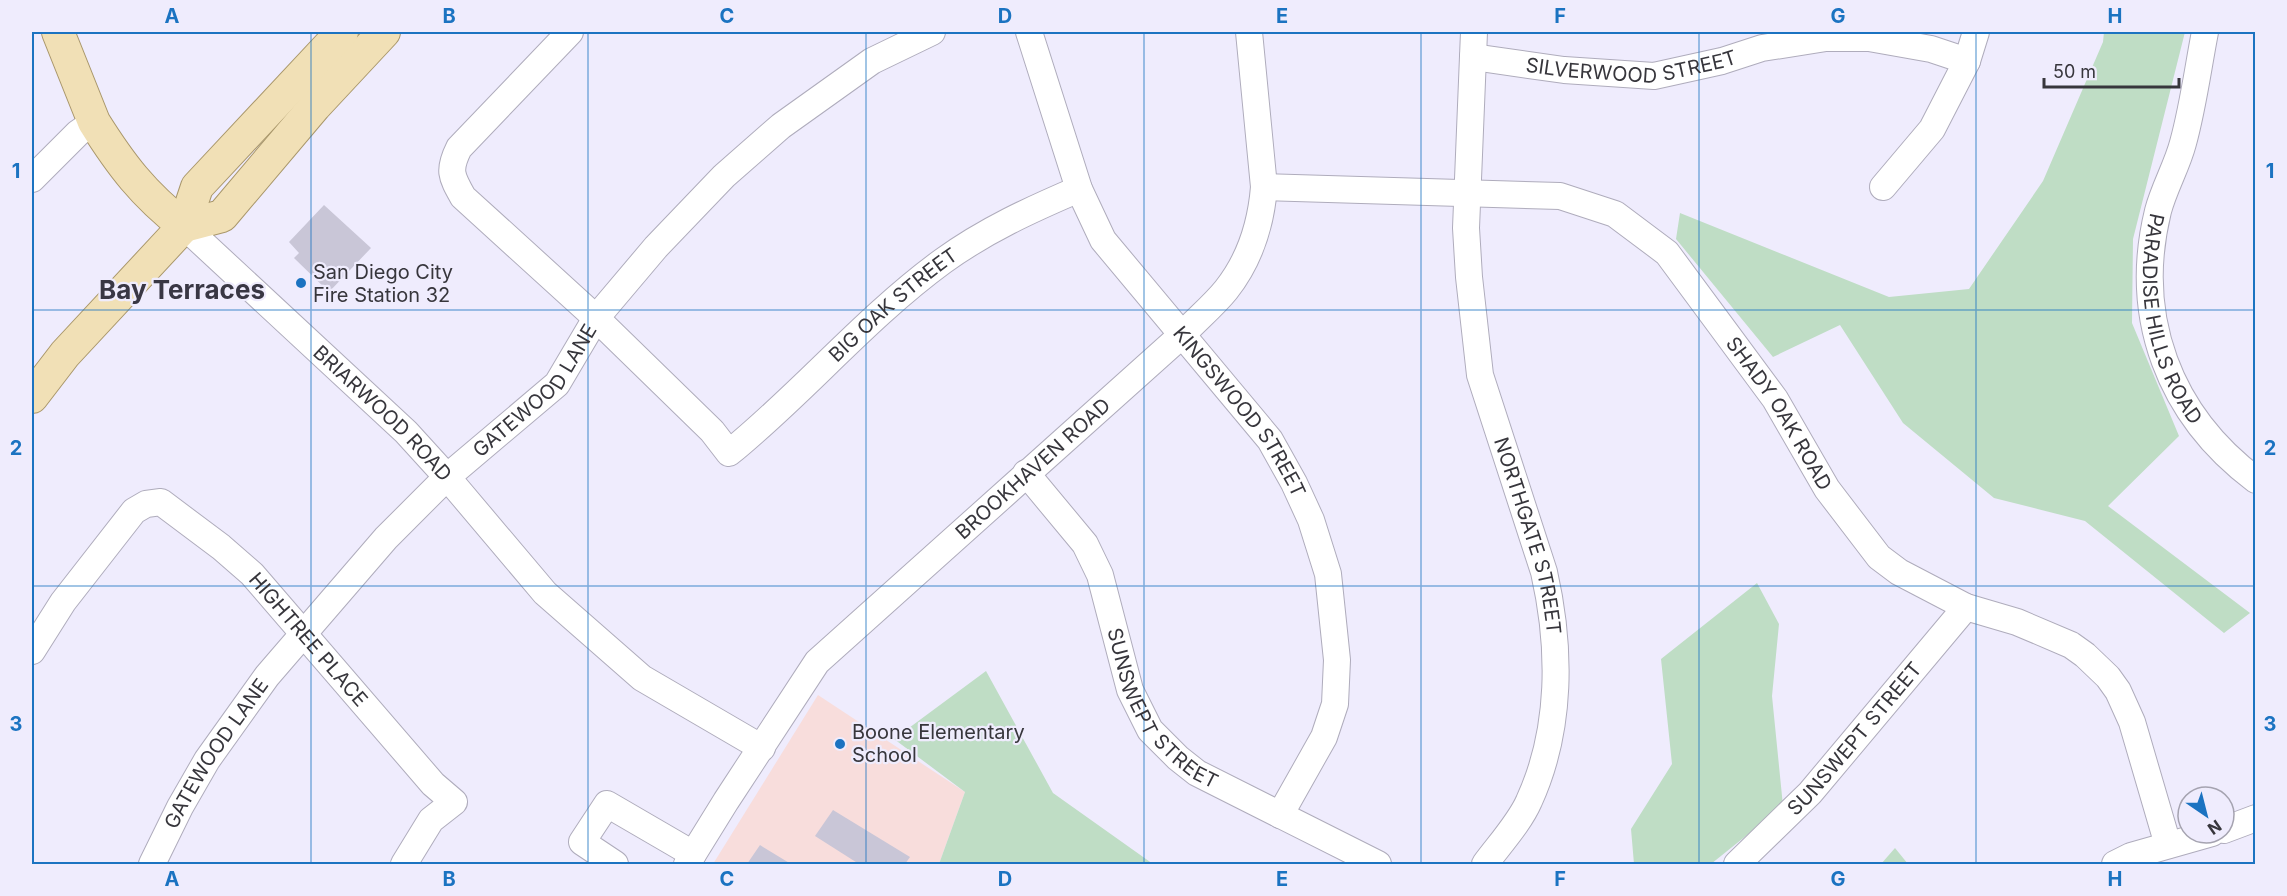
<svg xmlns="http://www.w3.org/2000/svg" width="2287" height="896" viewBox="0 0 2287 896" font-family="Inter,sans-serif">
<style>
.education{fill:#f8dddc}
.green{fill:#bfddc5}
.building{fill:#c9c6d7}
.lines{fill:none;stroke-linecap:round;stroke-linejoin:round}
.minor-casing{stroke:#afacbc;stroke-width:28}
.major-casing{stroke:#a9976b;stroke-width:34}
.minor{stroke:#fff;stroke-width:26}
.major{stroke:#f1e0b6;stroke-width:32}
.grid{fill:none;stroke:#1b73c1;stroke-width:1.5;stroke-opacity:0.55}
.poi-dot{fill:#1b73c1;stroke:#efecfd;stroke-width:2}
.labels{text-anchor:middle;stroke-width:4.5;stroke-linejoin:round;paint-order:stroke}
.street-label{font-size:20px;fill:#37363c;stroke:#efecfd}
.poi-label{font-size:20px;fill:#37363c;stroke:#efecfd;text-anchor:start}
.district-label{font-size:26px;font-weight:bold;fill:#393744;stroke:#efecfd}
.neatline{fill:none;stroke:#1b73c1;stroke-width:2}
.grid-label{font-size:20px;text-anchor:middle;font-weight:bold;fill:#1b73c1}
</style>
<rect width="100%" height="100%" fill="#efecfd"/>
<polygon class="education" points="818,695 965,792 939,864 713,864"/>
<g class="green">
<polygon points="2104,32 2185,32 2133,239 2132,323 2179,436 2108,506 2250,613 2224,633 2085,521 1994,498 1903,423 1840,325 1773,357 1676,239 1680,213 1889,297 1969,289 2043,181 2103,42"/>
<polygon points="1757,583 1779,624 1772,696 1783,806 1711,864 1634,864 1631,829 1672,764 1661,659"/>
<polygon points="986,671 1053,793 1153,864 939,864 965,792 894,739"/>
<polygon points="1895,848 1908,864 1881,864"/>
</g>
<g class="building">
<polygon points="324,205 371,248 329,292 294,258 299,253 289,242"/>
<polygon points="833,810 910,857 905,864 859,864 815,836"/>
<polygon points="760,845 763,847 791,864 747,864"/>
</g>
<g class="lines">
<defs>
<g id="minor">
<path id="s1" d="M570 32 459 148C448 170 451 176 463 197L596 318 712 431 729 453C803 393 865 318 943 261 986 230 1030 210 1079 189"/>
<path id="s2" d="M1029 32 1079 189 1103 240 1270 440 1294 483 1311 520 1328 574 1337 660 1335 704 1324 737 1280 815"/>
<path id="s3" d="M1474 32 1466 228 1469 277 1480 375 1544 572C1561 647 1562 729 1529 801 1520 822 1499 845 1485 864"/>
<path id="s4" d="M2205 32C2198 68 2193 107 2183 143 2177 166 2164 188 2158 211 2132 317 2169 415 2256 480"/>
<path id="s5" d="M1473 57 1564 70 1654 76 1722 61 1762 48 1826 38H1869L1931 49 1967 61"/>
<polyline points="32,179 78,133 94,122"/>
<path id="s6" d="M1264 187 1560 196 1615 214 1667 253 1775 399 1827 489 1879 557 1899 572 1966 607 2017 622 2071 645 2085 655 2108 677 2118 691 2132 722 2168 845"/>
<polyline points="1883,187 1932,129 1967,61 1976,32"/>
<path id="s7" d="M184 226 406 432 447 477 545 593 642 678 762 748"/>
<path id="s8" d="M1026 473 1085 544 1100 575 1130 690 1150 730 1178 758 1197 773 1378 864"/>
<path id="s9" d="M32 651 63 602 134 511 146 504 161 502 221 547 252 574 433 784 454 802 431 820 404 864"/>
<polyline points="2224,830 2256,818"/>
<path id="s10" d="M152 864 180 807 207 760 267 676 386 538 447 477 557 384 596 318 656 247 724 176 781 126 872 61 932 32"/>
<polyline points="615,864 582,842 607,804 693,854"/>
<path id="s11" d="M687 864 726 801 817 662 1183 334C1197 319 1213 306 1226 290 1249 261 1261 224 1264 187L1249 32"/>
<path id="s12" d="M1737 864 1810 793 1966 607"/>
<polyline points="2115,864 2131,856 2212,833"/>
</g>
<g id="major">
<path d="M58 32 94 122C121 165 143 194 184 226"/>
<polyline points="184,226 222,216 315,106 384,32"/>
<polyline points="32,397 65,354 184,226 197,187 342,32"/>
</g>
</defs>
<use href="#minor" class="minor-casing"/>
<use href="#major" class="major-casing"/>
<use href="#minor" class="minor"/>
<use href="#major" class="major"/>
</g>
<path class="grid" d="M311 32V864M588 32V864M866 32V864M1144 32V864M1421 32V864M1699 32V864M1976 32V864M32 310H2256M32 586H2256"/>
<g class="poi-dot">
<circle cx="301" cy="283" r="6"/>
<circle cx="840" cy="744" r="6"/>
</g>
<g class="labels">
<g class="street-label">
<text dy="7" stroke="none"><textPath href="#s5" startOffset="160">SILVERWOOD STREET</textPath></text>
<text dy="7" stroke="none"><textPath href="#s1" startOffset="804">BIG OAK STREET</textPath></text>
<text dy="7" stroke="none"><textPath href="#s4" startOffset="298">PARADISE HILLS ROAD</textPath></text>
<text dy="7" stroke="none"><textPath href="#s10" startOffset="614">GATEWOOD LANE</textPath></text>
<text dy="7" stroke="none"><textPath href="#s2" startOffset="441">KINGSWOOD STREET</textPath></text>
<text dy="7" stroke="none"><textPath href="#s7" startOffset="273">BRIARWOOD ROAD</textPath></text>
<text dy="7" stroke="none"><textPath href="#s6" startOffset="615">SHADY OAK ROAD</textPath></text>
<text dy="7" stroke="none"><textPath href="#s11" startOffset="530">BROOKHAVEN ROAD</textPath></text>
<text dy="7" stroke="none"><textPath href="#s3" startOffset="512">NORTHGATE STREET</textPath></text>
<text dy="7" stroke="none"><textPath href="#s9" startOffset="405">HIGHTREE PLACE</textPath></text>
<text dy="7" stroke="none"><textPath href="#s8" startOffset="279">SUNSWEPT STREET</textPath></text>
<text dy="7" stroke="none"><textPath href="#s12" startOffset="172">SUNSWEPT STREET</textPath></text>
<text dy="7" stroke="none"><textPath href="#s10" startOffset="128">GATEWOOD LANE</textPath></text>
</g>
<g class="poi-label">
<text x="313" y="279">San Diego City<tspan x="313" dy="23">Fire Station 32</tspan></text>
<text x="852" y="739">Boone Elementary<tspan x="852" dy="23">School</tspan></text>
</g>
<g class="district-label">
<text x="182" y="299">Bay Terraces</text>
</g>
</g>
<rect width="2287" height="896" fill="none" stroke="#efecfd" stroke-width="66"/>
<g transform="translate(2206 815) rotate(145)"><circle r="28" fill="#efecfd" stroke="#a5a3b0" stroke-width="1.5"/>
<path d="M0-4.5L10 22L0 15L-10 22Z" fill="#1b73c1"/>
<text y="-9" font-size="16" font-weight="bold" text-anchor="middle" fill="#37363c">N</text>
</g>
<path d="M2044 78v9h135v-9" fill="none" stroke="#37363c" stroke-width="3"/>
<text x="2053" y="78" font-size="18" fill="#37363c" stroke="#efecfd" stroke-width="4.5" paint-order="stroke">50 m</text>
<rect x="33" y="33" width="2221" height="830" class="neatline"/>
<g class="grid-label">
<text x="172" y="23">A</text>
<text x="449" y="23">B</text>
<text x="727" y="23">C</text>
<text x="1005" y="23">D</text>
<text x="1282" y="23">E</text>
<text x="1560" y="23">F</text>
<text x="1838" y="23">G</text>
<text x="2115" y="23">H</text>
<text x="16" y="178">1</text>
<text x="2270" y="178">1</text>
<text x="16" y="455">2</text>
<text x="2270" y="455">2</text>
<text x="16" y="731">3</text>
<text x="2270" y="731">3</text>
<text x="172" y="886">A</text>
<text x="449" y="886">B</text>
<text x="727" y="886">C</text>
<text x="1005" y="886">D</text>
<text x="1282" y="886">E</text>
<text x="1560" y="886">F</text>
<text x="1838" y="886">G</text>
<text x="2115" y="886">H</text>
</g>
</svg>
